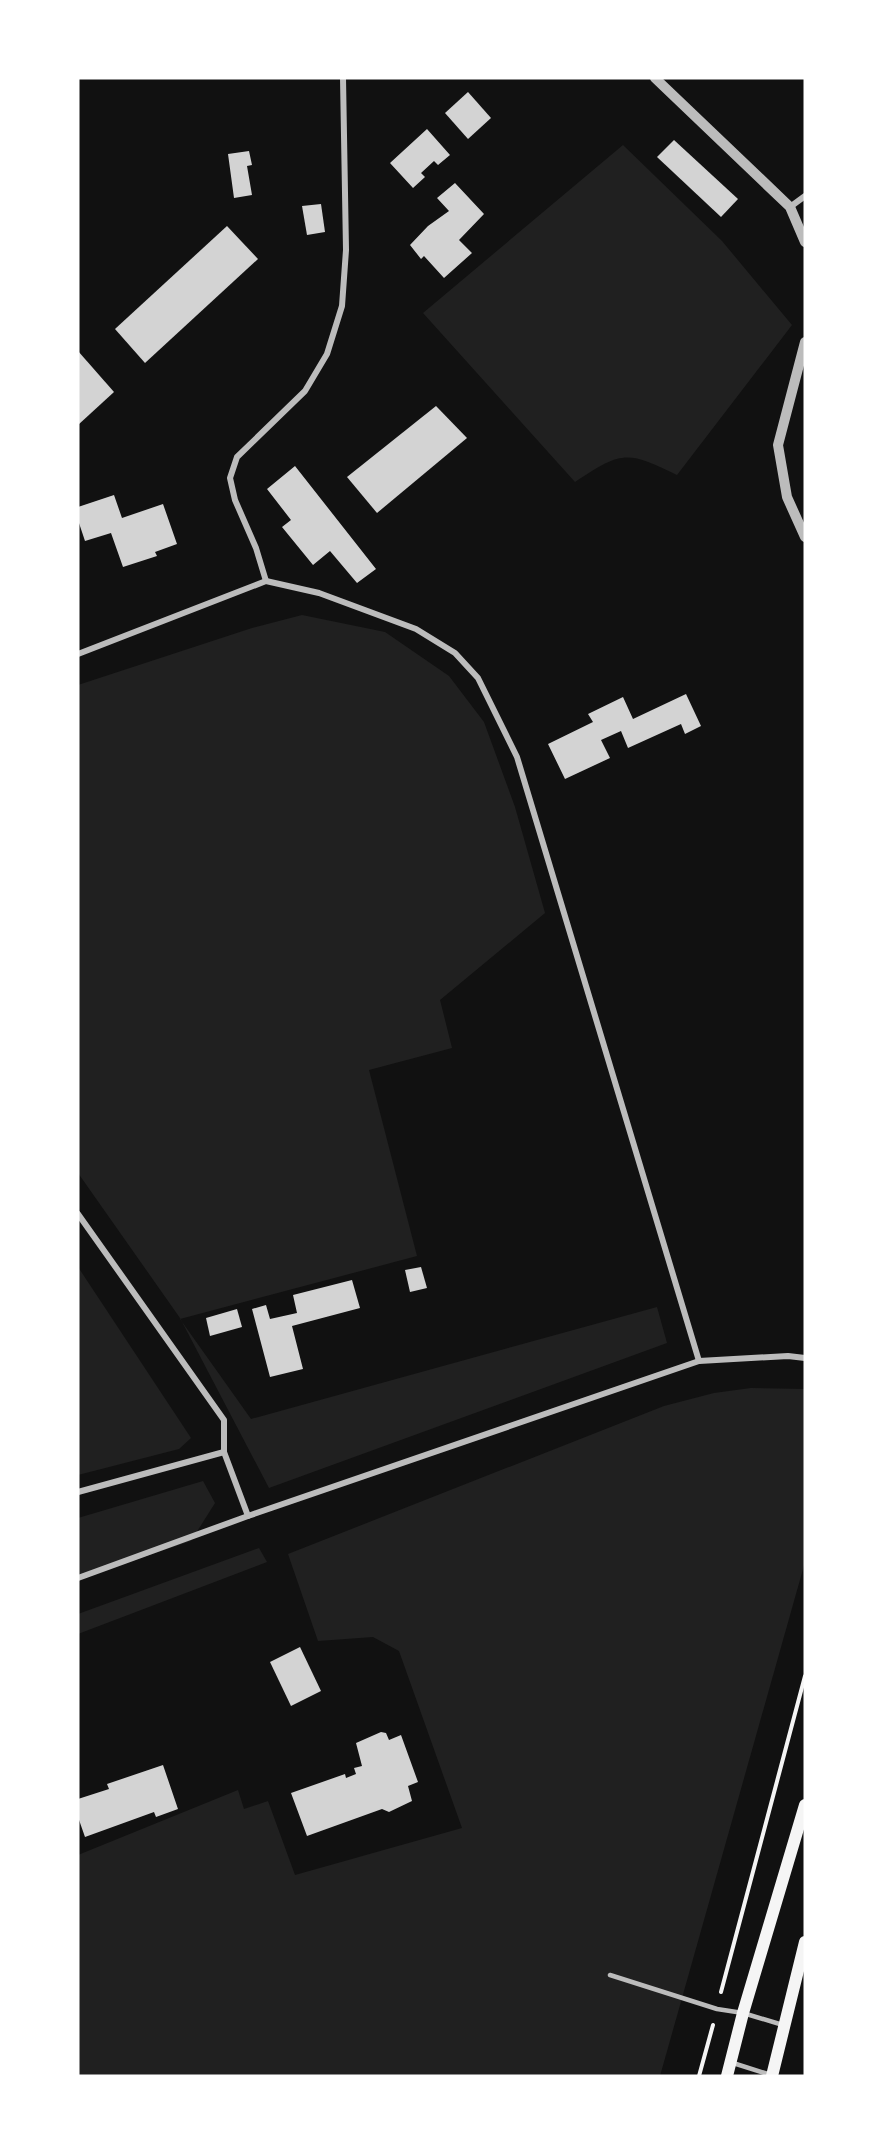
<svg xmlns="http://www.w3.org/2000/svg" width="883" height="2154" viewBox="0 0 883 2154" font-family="Literata,serif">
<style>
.green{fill:#202020}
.building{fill:#d3d3d3}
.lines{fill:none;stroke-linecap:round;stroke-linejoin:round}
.path{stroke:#f5f5f5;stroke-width:4}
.service{stroke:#bcbcbc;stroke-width:4.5}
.minor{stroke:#bcbcbc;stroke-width:6}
.tertiary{stroke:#bcbcbc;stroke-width:10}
.secondary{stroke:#f5f5f5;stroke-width:12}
</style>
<rect width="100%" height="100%" fill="#111"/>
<g class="green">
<path d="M623 145 722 241 792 325 677 475C627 450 621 451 575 482L423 313Z"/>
<polygon points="302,615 385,632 449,676 484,722 515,807 545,913 440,1000 452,1048 369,1070 417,1256 180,1319 251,1419 657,1307 667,1343 269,1488 180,1318 78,1173 78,685 252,628"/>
<polygon points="78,1267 191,1438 179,1449 78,1475"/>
<polygon points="751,1388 805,1389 805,1562 660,2076 78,2076 78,1855 238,1790 244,1809 268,1801 295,1875 462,1828 399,1651 373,1637 318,1641 288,1554 664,1406 714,1393"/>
<polygon points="203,1481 215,1503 191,1541 78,1579 78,1518"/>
<polygon points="259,1548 267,1562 78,1634 78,1614"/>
</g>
<g class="building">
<polygon points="468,92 491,118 468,139 445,113"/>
<polygon points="427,129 450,155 438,165 434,161 421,173 425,177 413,188 390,163"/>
<polygon points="674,140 738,199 721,217 657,157"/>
<polygon points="249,151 252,165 247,166 252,195 234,198 228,154"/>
<polygon points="455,183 484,214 459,240 472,253 444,278 424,256 421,259 410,245 428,226 449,211 437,198"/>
<polygon points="321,204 325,232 307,235 302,206"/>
<polygon points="227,226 258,259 145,363 115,329"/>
<polygon points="78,351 114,392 78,425"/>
<polygon points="436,406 467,438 377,513 347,477"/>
<polygon points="295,466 376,569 357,583 330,551 313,565 282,527 291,520 267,489"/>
<polygon points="114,495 122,518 163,504 177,544 155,552 157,556 123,567 111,533 85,541 78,520 78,507"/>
<polygon points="686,694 701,726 685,734 681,724 628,748 621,731 601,740 610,758 565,779 548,744 593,722 588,714 623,697 633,719"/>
<polygon points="421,1267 427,1288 410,1292 405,1270"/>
<polygon points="352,1280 360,1308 292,1326 303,1369 270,1377 252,1309 266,1305 270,1319 297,1313 293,1295"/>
<polygon points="237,1309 242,1327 210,1336 206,1318"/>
<polygon points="300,1647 321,1691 291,1706 270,1662"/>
<polygon points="381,1732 386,1733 389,1740 401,1735 418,1782 408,1786 412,1801 389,1812 382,1809 307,1836 291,1793 345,1774 346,1778 356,1774 354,1768 362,1766 356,1743"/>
<polygon points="163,1765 178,1809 156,1817 154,1812 85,1837 78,1817 78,1799 109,1789 107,1784"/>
</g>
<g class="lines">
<g class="path">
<polyline points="721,1992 805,1676"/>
<polyline points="699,2076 713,2025"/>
</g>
<g class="service">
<polyline points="610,1975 717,2009 743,2013 783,2025"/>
<polyline points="733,2063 771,2075"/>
</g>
<g class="minor">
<polyline points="790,207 805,196"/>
<polyline points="266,581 256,548 235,500 230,478 237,457 305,391 327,354 342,306 346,250 343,78"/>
<polyline points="78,654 266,581 319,593 416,629 455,653 478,678 517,757 699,1361"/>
<polyline points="78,1214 224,1420 224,1452 248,1516"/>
<polyline points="78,1492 224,1452"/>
<polyline points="78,1578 248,1516 699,1361 788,1356 805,1358"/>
</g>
<g class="tertiary">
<polyline points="655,78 790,207 805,242"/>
<polyline points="805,342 778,445 787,497 805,537"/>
</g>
<g class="secondary">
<polyline points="727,2076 743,2013 805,1805"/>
<polyline points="772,2076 805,1942"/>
</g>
</g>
<rect width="883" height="2154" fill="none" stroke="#ffffff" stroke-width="159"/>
</svg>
